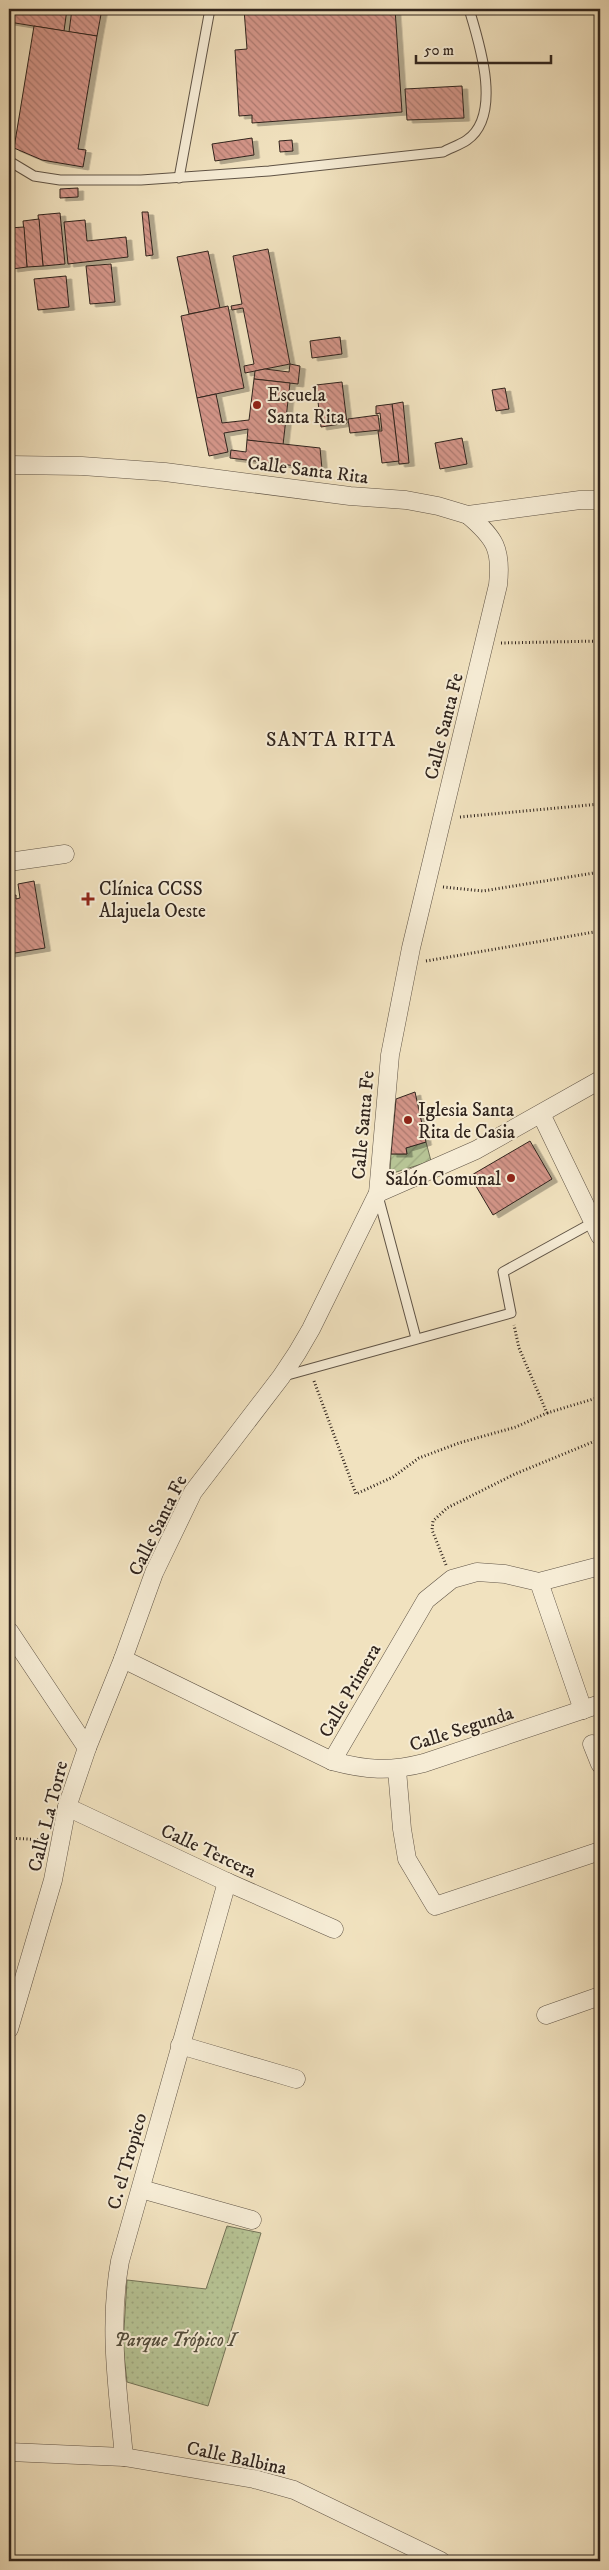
<svg xmlns="http://www.w3.org/2000/svg" width="609" height="2570" viewBox="0 0 609 2570" font-family="'IM FELL DW Pica',serif">
<style>
.park{fill:url(#park-dots);stroke:#747459}
.garden{fill:url(#garden-furrows);stroke:#747459}
.building{fill:url(#building-back-hatch);stroke:#30241d;filter:url(#shadow)}
.lines{fill:none;stroke-linecap:round;stroke-linejoin:round}
.lane-casing{stroke:#605446;stroke-width:11}
.street-casing{stroke:#605446;stroke-width:19}
.path{stroke:#30241d;stroke-width:3;stroke-dasharray:1 2.5;stroke-linecap:butt}
.lane{stroke:#f6ecd5;stroke-width:9}
.street{stroke:#f6ecd5;stroke-width:18}
.poi-dot{fill:#8f2418;stroke:#f6ecd5;stroke-width:2}
.labels{text-anchor:middle;stroke-width:4;stroke-linejoin:round;paint-order:stroke}
.poi-label{font-size:19px;fill:#30241d;stroke:#f6ecd5;text-anchor:start}
.street-label{font-size:19px;fill:#30241d;stroke:#f6ecd5}
.park-label{font-size:19px;font-style:italic;fill:#524c3b;stroke:#f6ecd5}
.neighbourhood-label{font-size:20px;letter-spacing:1px;fill:#30241d;stroke:#f6ecd5}
</style>
<defs>
<pattern id="park-dots" width="8" height="8" patternUnits="userSpaceOnUse" patternTransform="scale(1.25)"><rect width="8" height="8" fill="#b7c495"/><path d="M2 2h.1M6 6h.1" fill="none" stroke="#9ea880" stroke-width="1.8" stroke-linecap="round"/></pattern>
<pattern id="garden-furrows" width="10" height="10" patternUnits="userSpaceOnUse" patternTransform="scale(1.25)"><rect width="10" height="10" fill="#b7c495"/><path d="M-1 1l2-2M0 10L10 0M9 11l2-2" fill="none" stroke="#9ea880"/></pattern>
<pattern id="building-back-hatch" width="6" height="6" patternUnits="userSpaceOnUse" patternTransform="scale(1.25)"><rect width="6" height="6" fill="#d39588"/><path d="M-1 5l2 2M0 0l6 6M5-1l2 2" fill="none" stroke="#ac796f"/></pattern>
<filter id="shadow"><feDropShadow dx="5.5" dy="3" stdDeviation="0" flood-color="#0004"/></filter>
</defs>
<rect width="100%" height="100%" fill="#f1e2bf"/>
<filter id="stains"><feTurbulence type="fractalNoise" baseFrequency=".004" numOctaves="4"/><feColorMatrix values="0 0 0 0 .2 0 0 0 0 .09 0 0 0 0 .02 0 0 0 .5 -.17"/></filter>
<radialGradient id="worn" r=".72"><stop offset=".6" stop-color="#630" stop-opacity="0"/><stop offset="1" stop-color="#630" stop-opacity=".3"/></radialGradient>
<polygon class="park" points="227,2226 261,2233 208,2406 127,2382 123,2346 127,2280 206,2289"/>
<polygon class="garden" points="426,1142 431,1161 390,1174 391,1154 407,1154 406,1148"/>
<g class="building">
<polygon points="9,9 67,9 64,31 9,22"/>
<polygon points="72,9 102,9 97,36 69,32"/>
<polygon points="244,9 395,9 402,112 252,123 252,115 239,116 235,50 247,49"/>
<polygon points="34,26 97,36 78,149 86,150 83,167 42,160 14,148"/>
<polygon points="462,86 464,118 407,120 405,89"/>
<polygon points="252,138 254,155 215,161 212,144"/>
<polygon points="292,140 293,151 280,152 279,141"/>
<polygon points="78,188 78,197 60,198 60,189"/>
<polygon points="142,212 148,212 153,255 146,256"/>
<polygon points="60,213 65,264 43,266 38,215"/>
<polygon points="39,219 43,266 27,267 23,221"/>
<polygon points="85,220 87,241 126,237 128,257 68,264 64,222"/>
<polygon points="24,227 27,267 12,269 9,228"/>
<polygon points="268,249 290,364 245,373 244,366 254,364 243,308 232,310 231,306 242,304 233,256"/>
<polygon points="208,251 220,308 189,314 177,257"/>
<polygon points="111,264 115,302 90,304 86,266"/>
<polygon points="66,276 69,307 38,310 34,279"/>
<polygon points="228,306 244,388 197,398 181,316"/>
<polygon points="340,337 342,354 312,358 310,341"/>
<polygon points="290,364 300,366 298,384 254,379 255,371 265,369 289,372"/>
<polygon points="254,379 290,383 283,445 247,440 248,429 224,433 228,452 209,456 197,398 216,394 222,423 249,420"/>
<polygon points="342,382 347,423 321,427 316,385"/>
<polygon points="505,388 509,409 496,411 492,390"/>
<polygon points="403,402 409,463 399,464 392,404"/>
<polygon points="392,404 399,461 382,463 378,431 382,431 380,413 376,414 376,406"/>
<polygon points="378,415 380,430 350,433 348,419"/>
<polygon points="462,438 467,464 440,469 435,443"/>
<polygon points="247,440 320,448 322,469 230,458 231,450 246,452"/>
<polygon points="34,881 45,948 9,954 9,896 16,895 16,899 20,898 18,884"/>
<polygon points="415,1092 426,1142 406,1148 407,1154 391,1154 396,1099"/>
<polygon points="530,1141 552,1179 493,1215 470,1176"/>
</g>
<g class="lines">
<defs>
<g id="lane">
<path d="M9 161 34 176 60 180H141L269 171 443 152C450 148 460 145 467 140 503 115 479 42 469 9"/>
<polyline points="179,178 210,9"/>
<polyline points="378,1196 416,1338"/>
<polyline points="284,1376 511,1313 503,1272 592,1223"/>
</g>
<g id="street">
<polyline points="9,465 82,466 165,472 350,496 406,500 438,506 468,515 580,500 600,500"/>
<polyline points="9,862 65,854"/>
<polyline points="541,1114 600,1236"/>
<polyline points="378,1193 476,1150 600,1080"/>
<polyline points="539,1582 583,1710"/>
<polyline points="9,1631 87,1748 67,1807 53,1880 9,2029"/>
<polyline points="123,1659 332,1761 426,1600 452,1579 477,1572 505,1574 539,1582 600,1566"/>
<polyline points="592,1744 600,1764"/>
<path d="M87 1748 123 1659 154 1573 193 1492 281 1377 297 1353 311 1329 378 1193 390 1055 411 948 498 585C502 549 495 538 468 515"/>
<path d="M332 1761C366 1770 389 1772 424 1763L600 1704"/>
<polyline points="397,1770 402,1829 407,1859 435,1906 600,1851"/>
<polyline points="67,1807 227,1882 334,1929"/>
<polyline points="546,2015 600,1996"/>
<polyline points="180,2045 296,2079"/>
<polyline points="141,2189 252,2220"/>
<polyline points="9,2452 124,2457 254,2479 294,2490 441,2561"/>
<path d="M124 2457C118 2391 108 2327 120 2261L227 1882"/>
</g>
</defs>
<use href="#lane" class="lane-casing"/>
<use href="#street" class="street-casing"/>
<g class="path">
<polyline points="501,643 600,641"/>
<polyline points="460,817 600,804"/>
<polyline points="443,887 483,891 600,872"/>
<polyline points="426,961 600,931"/>
<polyline points="314,1381 356,1494 393,1477 419,1458 459,1443 516,1427 547,1413 519,1348 514,1325"/>
<polyline points="547,1413 600,1397"/>
<polyline points="446,1565 432,1530 433,1521 447,1508 515,1474 600,1439"/>
<polyline points="9,1838 44,1840"/>
</g>
<use href="#lane" class="lane"/>
<use href="#street" class="street"/>
</g>
<g class="poi-dot">
<circle cx="257" cy="405" r="5"/>
<path d="M85.5 891.5h5v5h5v5h-5v5h-5v-5h-5v-5h5z"/>
<circle cx="408" cy="1120" r="5"/>
<circle cx="511" cy="1178" r="5"/>
</g>
<g class="labels">
<g class="poi-label">
<text x="267" y="401">Escuela<tspan x="267" dy="22">Santa Rita</tspan></text>
<text x="99" y="895">Clínica CCSS<tspan x="99" dy="22">Alajuela Oeste</tspan></text>
<text x="418" y="1116">Iglesia Santa<tspan x="418" dy="22">Rita de Casia</tspan></text>
<text x="501" y="1185" text-anchor="end">Salón Comunal</text>
</g>
<g class="street-label">
<text transform="translate(308 469) rotate(7)" y="7">Calle Santa Rita</text>
<text transform="translate(443 726) rotate(-76)" y="7">Calle Santa Fe</text>
<text transform="translate(362 1125) rotate(-85)" y="7">Calle Santa Fe</text>
<text transform="translate(157 1525) rotate(-64)" y="7">Calle Santa Fe</text>
<text transform="translate(349 1690) rotate(-60)" y="7">Calle Primera</text>
<text transform="translate(461 1728) rotate(-18)" y="7">Calle Segunda</text>
<text transform="translate(47 1816) rotate(-76)" y="7">Calle La Torre</text>
<text transform="translate(209 1850) rotate(25)" y="7">Calle Tercera</text>
<text transform="translate(126 2161) rotate(-74)" y="7">C. el Tropico</text>
<text transform="translate(237 2457) rotate(12)" y="7">Calle Balbina</text>
</g>
<g class="park-label">
<text x="175" y="2346">Parque Trópico I</text>
</g>
<g class="neighbourhood-label">
<text x="331" y="746">SANTA RITA</text>
</g>
</g>
<rect width="609" height="2570" fill="none" stroke="#f1e2bf" stroke-width="30"/>
<rect x="10" y="10" width="589" height="2550" fill="none" stroke="#30241d" stroke-width="2.5"/>
<rect x="15" y="15" width="579" height="2540" fill="none" stroke="#30241d"/>
<path d="M416 55v8h135v-8" fill="none" stroke="#30241d" stroke-width="2.5"/>
<text x="424" y="55" font-size="15" fill="#30241d" stroke="#f6ecd5" stroke-width="4" paint-order="stroke">50 m</text>
<rect width="100%" height="100%" filter="url(#stains)"/>
<rect width="100%" height="100%" fill="url(#worn)"/>
</svg>
